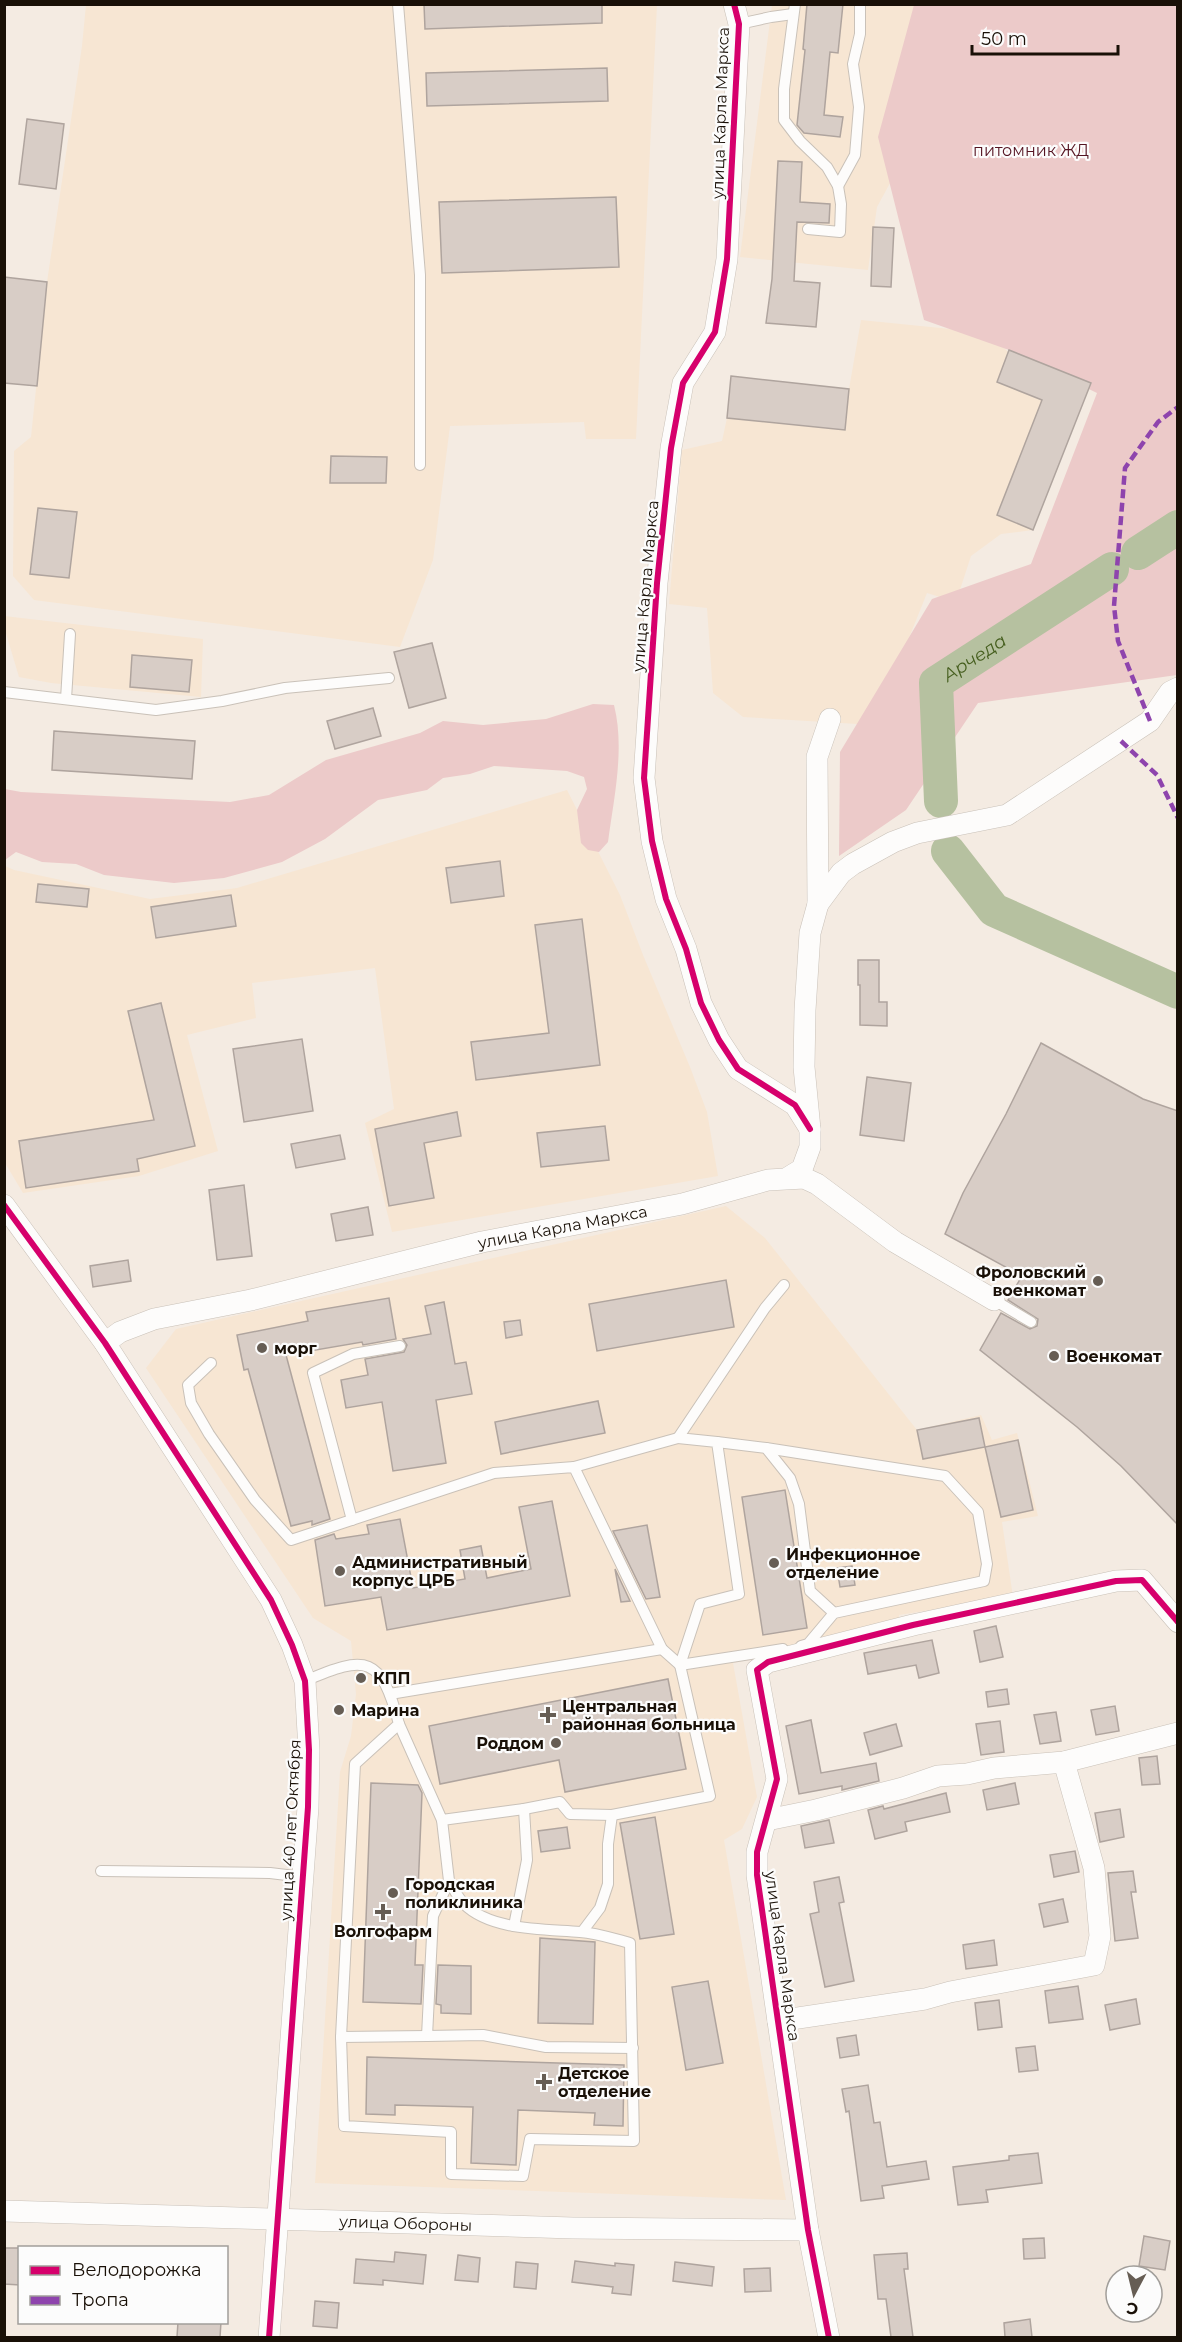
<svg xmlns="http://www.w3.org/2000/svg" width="1182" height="2342" viewBox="0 0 1182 2342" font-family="Montserrat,sans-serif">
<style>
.built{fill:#f7e6d3}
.forest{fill:#eccac9}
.water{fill:#b6c1a0}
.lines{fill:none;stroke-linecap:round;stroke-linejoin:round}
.river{stroke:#b6c1a0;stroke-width:34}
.building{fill:#d8cdc6;stroke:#afa49e;stroke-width:1.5}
.service-casing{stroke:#c9c1b8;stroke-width:12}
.minor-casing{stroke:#c9c1b8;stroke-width:22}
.service{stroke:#fdfcfb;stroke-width:10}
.minor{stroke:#fdfcfb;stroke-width:21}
.quiet{stroke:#8e44ad;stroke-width:4.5;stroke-dasharray:9 4.5;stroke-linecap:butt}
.cycleway-casing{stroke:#fcfcfc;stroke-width:10}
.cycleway{stroke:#d6006c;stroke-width:6}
.poi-dot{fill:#665d54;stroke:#fcfcfc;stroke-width:2}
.labels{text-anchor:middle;stroke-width:4.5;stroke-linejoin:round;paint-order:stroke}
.street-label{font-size:16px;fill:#191007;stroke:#fcfcfc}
.park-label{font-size:16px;fill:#551422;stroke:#fcfcfc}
.poi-label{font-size:16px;font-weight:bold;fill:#191007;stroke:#fcfcfc;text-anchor:start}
.water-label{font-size:18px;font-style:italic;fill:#465f1f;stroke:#fcfcfc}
</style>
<rect width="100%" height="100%" fill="#f4ebe2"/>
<g class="built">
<polygon points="86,5 657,5 636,439 586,439 584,422 450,426 433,560 400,647 34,600 13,576 14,451 31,437 47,282 82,46"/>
<polygon points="772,5 923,5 907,152 877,207 868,270 740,257"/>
<polygon points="861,320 990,333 1008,352 1091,383 1033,530 1001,534 971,556 956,602 927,593 874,725 743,717 713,693 707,608 669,604 682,450 722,441 727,418 731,376 849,389"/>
<polygon points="4,616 203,639 201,697 51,683 19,677 5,630"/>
<polygon points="567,790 620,895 643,955 690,1067 707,1112 718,1176 392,1232 365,1123 394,1109 375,968 252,983 256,1018 187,1035 218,1151 139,1176 23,1193 5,1163 5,866 14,870 150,899 237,888"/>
<polygon points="726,1206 765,1238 917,1430 981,1415 992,1440 1017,1433 1038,1516 1002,1522 1013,1597 899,1615 902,1630 733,1663 757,1797 742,1829 724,1840 786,2200 315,2183 340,1772 351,1736 356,1694 351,1641 313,1618 146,1368 176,1329"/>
</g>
<g class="forest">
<polygon points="914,5 1177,5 1177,675 978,703 906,810 839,856 840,752 932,599 1031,564 1097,393 1009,350 924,320 878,137"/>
<path d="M593 704 614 705C625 749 614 797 608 842L599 852 588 850 581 843 577 810 587 789 584 777 567 771 494 766 470 774 443 778 427 790 378 800 325 839 282 862 224 878 174 883 104 875 76 864 42 862 16 852 5 860V789L21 792 230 802 269 795 326 760 420 733 443 721 483 725 546 719Z"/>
</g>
<polygon class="water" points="1177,512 1177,548 1143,567 1141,538"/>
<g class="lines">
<g class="river">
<polyline points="1138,553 1178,527"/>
<path id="s1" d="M941 801 936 683 1112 569"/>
<polyline points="948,851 994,910 1178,992"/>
</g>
</g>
<g class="building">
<polygon points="424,4 602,4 602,23 425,29"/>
<polygon points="807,4 843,4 838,53 830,52 824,115 843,117 840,137 804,133 797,125 805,50 803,49"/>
<polygon points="607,68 608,101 427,106 426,73"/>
<polygon points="27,119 64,124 56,189 19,184"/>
<polygon points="778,161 802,162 800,202 830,204 829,223 797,222 794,281 820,283 816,327 766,323 772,279"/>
<polygon points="616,197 619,267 442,273 439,202"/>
<polygon points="873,227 894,228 891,287 871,286"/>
<polygon points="4,277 47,282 37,386 4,383"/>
<polygon points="1009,350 1091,383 1033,530 997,515 1042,400 997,382"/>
<polygon points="731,376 849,389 845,430 727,418"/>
<polygon points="331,456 387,457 386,483 330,483"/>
<polygon points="38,508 77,512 69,578 30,574"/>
<polygon points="432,643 446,698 409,708 394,652"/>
<polygon points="132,655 192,660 189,692 130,687"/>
<polygon points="373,708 381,736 335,749 327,721"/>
<polygon points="54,731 195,741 192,779 52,770"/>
<polygon points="500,861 504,896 451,903 446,868"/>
<polygon points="38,884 89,889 87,907 36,902"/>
<polygon points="231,895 236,926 156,938 151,907"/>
<polygon points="582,919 600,1065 476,1080 471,1042 549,1033 535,925"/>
<polygon points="858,960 879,960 879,1002 887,1002 887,1026 860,1025 860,985 858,985"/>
<polygon points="161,1003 195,1146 137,1159 139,1171 26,1188 19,1141 154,1120 128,1011"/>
<polygon points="302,1039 313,1111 244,1122 233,1049"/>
<polygon points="1041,1043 1143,1099 1178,1111 1178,1525 1121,1466 1077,1427 980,1350 1001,1313 1030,1329 1037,1326 1038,1319 1008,1300 1022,1276 945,1234 963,1193 1006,1114"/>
<polygon points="867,1077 911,1083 904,1141 860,1135"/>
<polygon points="457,1112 461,1136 424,1143 434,1198 389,1206 375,1129"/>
<polygon points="605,1126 609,1160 541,1167 537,1133"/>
<polygon points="340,1135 345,1159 296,1168 291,1144"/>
<polygon points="244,1185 252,1256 217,1260 209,1190"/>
<polygon points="368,1207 373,1235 336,1241 331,1214"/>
<polygon points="128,1260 131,1281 93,1287 90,1266"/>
<polygon points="726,1280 734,1327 597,1351 589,1304"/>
<polygon points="389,1298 396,1339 363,1345 362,1342 286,1355 330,1519 312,1525 312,1521 291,1526 248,1369 244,1370 237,1335 308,1321 306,1312"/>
<polygon points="444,1302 455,1364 466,1362 472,1394 436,1400 446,1463 393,1471 382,1402 346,1408 341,1380 368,1375 365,1359 404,1352 407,1345 403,1339 431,1334 425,1306"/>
<polygon points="520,1320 522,1335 506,1338 504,1322"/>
<polygon points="598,1401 605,1433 501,1454 495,1422"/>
<polygon points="979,1418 985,1447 923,1459 917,1430"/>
<polygon points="1018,1440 1033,1510 1001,1517 985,1447"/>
<polygon points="785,1490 807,1628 763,1635 742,1497"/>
<polygon points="552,1501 570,1596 387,1630 381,1597 325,1606 315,1540 334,1534 336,1539 369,1534 367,1525 400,1519 413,1588 465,1579 460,1550 481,1546 487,1578 531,1569 519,1507"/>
<polygon points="647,1525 660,1597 646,1599 613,1531"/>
<polygon points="852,1566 855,1585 840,1587 837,1568"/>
<polygon points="615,1569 630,1601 621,1602"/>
<polygon points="996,1626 1003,1657 980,1662 974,1631"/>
<polygon points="932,1640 939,1673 919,1678 916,1665 868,1674 864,1653"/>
<polygon points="668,1679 686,1769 565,1792 559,1760 440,1784 429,1726"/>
<polygon points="1007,1689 1009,1704 988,1707 986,1692"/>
<polygon points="1115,1706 1119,1731 1096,1735 1091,1710"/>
<polygon points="1056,1712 1061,1741 1040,1744 1034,1715"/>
<polygon points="811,1720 821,1773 876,1763 879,1781 842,1790 842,1786 799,1794 786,1726"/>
<polygon points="1000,1721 1004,1752 981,1755 976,1724"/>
<polygon points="896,1724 902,1746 870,1755 864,1733"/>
<polygon points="1157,1756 1160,1784 1142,1785 1139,1758"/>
<polygon points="371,1783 418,1785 422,1793 415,1965 423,1965 421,2004 363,2002"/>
<polygon points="1015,1783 1019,1804 987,1810 983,1790"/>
<polygon points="946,1793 950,1812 905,1822 907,1831 875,1839 868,1810 883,1806 884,1809"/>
<polygon points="1120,1809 1124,1837 1100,1842 1095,1813"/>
<polygon points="655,1817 674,1934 640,1939 620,1823"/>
<polygon points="829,1820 834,1843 805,1848 801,1826"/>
<polygon points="567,1827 570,1848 541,1852 538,1831"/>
<polygon points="1075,1851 1079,1872 1054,1877 1050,1855"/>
<polygon points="1133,1871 1136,1892 1131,1892 1138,1938 1115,1941 1108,1873"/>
<polygon points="839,1877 844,1902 839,1903 854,1981 825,1987 810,1914 819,1912 814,1882"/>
<polygon points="1063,1899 1068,1922 1044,1927 1039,1904"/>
<polygon points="540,1938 595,1942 593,2024 538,2023"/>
<polygon points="994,1940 997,1965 966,1969 963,1945"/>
<polygon points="438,1965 471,1966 471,2014 441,2013 441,2005 436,2004"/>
<polygon points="708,1981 723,2063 686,2070 672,1987"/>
<polygon points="1078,1986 1083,2019 1049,2023 1045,1991"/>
<polygon points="1136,1999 1140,2024 1110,2030 1105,2005"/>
<polygon points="999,2000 1002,2027 978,2030 975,2003"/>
<polygon points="856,2035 859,2055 840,2058 837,2038"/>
<polygon points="1035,2046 1038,2070 1019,2072 1016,2048"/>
<polygon points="367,2057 624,2065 623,2126 594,2125 595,2113 518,2110 516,2165 471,2163 473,2107 395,2105 395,2115 366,2114"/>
<polygon points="868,2085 874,2123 880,2122 887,2167 926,2161 929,2179 882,2186 884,2198 861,2201 849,2111 846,2112 842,2089"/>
<polygon points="1038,2153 1042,2183 986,2190 988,2202 958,2205 953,2167 1009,2160 1009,2156"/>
<polygon points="1144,2236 1170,2241 1165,2270 1139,2266"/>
<polygon points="1044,2238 1045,2258 1024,2259 1023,2239"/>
<polygon points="4,2248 20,2248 20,2285 4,2284"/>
<polygon points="395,2252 426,2255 423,2284 383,2280 383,2285 354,2283 356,2259 394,2262"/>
<polygon points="907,2253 908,2269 904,2269 913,2337 891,2337 886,2299 878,2299 874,2255"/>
<polygon points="458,2255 480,2258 478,2282 455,2280"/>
<polygon points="575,2261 615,2266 615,2263 634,2265 631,2295 612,2293 613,2287 572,2282"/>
<polygon points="516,2262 538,2264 536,2289 514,2287"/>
<polygon points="675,2262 714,2267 712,2286 673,2281"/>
<polygon points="770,2268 771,2291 745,2292 744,2269"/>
<polygon points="315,2301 339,2303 337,2328 313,2326"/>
<polygon points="1030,2319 1032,2337 1005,2337 1004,2323"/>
<polygon points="178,2322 221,2322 220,2337 177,2337"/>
</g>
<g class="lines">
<defs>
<g id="service">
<polyline points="398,4 420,275 420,465"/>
<polyline points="795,4 784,89 784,120 800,141 827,167 838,186 841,204 840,232 808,229"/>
<polyline points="739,24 771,17 793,14"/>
<polyline points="838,186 855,155 859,107 853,64 860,34 860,4"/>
<polyline points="4,692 156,710 222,701 285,688 389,678"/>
<polyline points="66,699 70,634"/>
<polyline points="994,1300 1031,1322"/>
<polyline points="211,1363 188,1385 191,1403 209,1434 255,1500 291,1540 494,1473 574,1467 662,1649 680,1665 783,1649"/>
<polyline points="717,1442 766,1448 790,1478 799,1504 810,1591 834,1613"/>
<polyline points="766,1448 945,1476 978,1512 987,1564 984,1581 834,1613 808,1644 801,1646"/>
<polyline points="574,1467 678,1438"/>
<polyline points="352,1520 313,1373 353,1354 400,1346"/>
<path d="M305 1681C367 1654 381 1656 399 1724L355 1764 341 2037 344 2126 451 2132V2174L523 2176 530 2139 634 2141 630 1943C614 1939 597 1933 580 1932 546 1929 491 1931 464 1904 458 1898 454 1889 449 1881"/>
<polyline points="390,1694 662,1649"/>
<polyline points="399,1724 442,1820 524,1809"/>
<polyline points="442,1820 449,1881 433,1916 427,2036 483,2035 546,2047 633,2048"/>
<polyline points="101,1871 270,1873 303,1877"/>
<polyline points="514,1926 527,1860 524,1809 560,1802 570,1814 612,1815 710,1796 680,1665 700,1604 739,1594 717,1442 678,1438 765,1308 784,1285"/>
<polyline points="582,1932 600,1908 608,1884 608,1844 612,1815"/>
<polyline points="341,2037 427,2036"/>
</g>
<g id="minor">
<polyline points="734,4 739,24 727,259 715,332 683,383 671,448 657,583 644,778 652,841 666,899 686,949 701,1003 719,1040 738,1069 795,1105 810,1129"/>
<polyline points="818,904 841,873 853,864 893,842 917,833 1007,815 1150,721 1170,692 1178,688"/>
<polyline points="789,1177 802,1169 810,1147 810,1129 804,1067 805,1010 810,933 818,904 817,757 830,719"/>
<polyline points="4,1205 105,1343 271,1600 292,1645 305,1681 309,1750 308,1807 269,2338"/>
<path id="s2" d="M105 1343 120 1332 154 1319 251 1300 482 1242 682 1204 768 1180 804 1178 817 1184 895 1242 994 1300"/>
<polyline points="767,1820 816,1810 903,1788 938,1776 967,1774 994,1768 1064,1762 1178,1733"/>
<polyline points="778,2021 925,1999 950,1992 1094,1965 1100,1936 1094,1868 1064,1762"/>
<path id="s3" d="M4 2211 573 2228 808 2230"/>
<polyline points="829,2338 808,2230 757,1875 757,1852 777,1779 757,1670 768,1662 913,1625 1116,1581 1142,1580 1178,1622"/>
</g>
</defs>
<use href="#service" class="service-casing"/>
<use href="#minor" class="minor-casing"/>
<use href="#service" class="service"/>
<use href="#minor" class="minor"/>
<g class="quiet">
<polyline points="1150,721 1118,641 1114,606 1125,468 1158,422 1178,407"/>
<polyline points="1121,741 1157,775 1178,818"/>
</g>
<defs>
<g id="cycleway">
<polyline points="734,4 739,24 727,259 715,332 683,383 671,448 657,583 644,778 652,841 666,899 686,949 701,1003 719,1040 738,1069 795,1105 810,1129"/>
<polyline points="4,1205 105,1343 271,1600 292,1645 305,1681 309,1750 308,1807 269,2338"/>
<polyline points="829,2338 808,2230 757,1875 757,1852 777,1779 757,1670 768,1662 913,1625 1116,1581 1142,1580 1178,1622"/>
</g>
</defs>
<use href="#cycleway" class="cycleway-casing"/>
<use href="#cycleway" class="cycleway"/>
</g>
<g class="poi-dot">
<circle cx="1098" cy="1281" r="6"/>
<circle cx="262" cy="1348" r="6"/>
<circle cx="1054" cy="1356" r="6"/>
<circle cx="774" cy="1563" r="6"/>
<circle cx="340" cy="1571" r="6"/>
<circle cx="361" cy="1678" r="6"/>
<circle cx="339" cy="1710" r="6"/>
<path d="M545 1706h6v6h6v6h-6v6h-6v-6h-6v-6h6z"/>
<circle cx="556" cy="1743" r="6"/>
<circle cx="393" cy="1893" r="6"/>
<path d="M380 1903h6v6h6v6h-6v6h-6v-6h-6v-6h6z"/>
<path d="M541 2073h6v6h6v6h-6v6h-6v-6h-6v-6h6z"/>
</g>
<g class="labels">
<g class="street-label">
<text transform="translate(720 113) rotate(-88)" y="6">улица Карла Маркса</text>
<text transform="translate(645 586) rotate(-85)" y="6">улица Карла Маркса</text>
<text dy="6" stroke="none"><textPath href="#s2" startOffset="474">улица Карла Маркса</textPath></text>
<text transform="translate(290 1830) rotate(-87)" y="6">улица 40 лет Октября</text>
<text transform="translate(783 1956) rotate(82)" y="6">улица Карла Маркса</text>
<text dy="6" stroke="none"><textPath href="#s3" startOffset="402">улица Обороны</textPath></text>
</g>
<g class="park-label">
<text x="1031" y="156">питомник ЖД</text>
</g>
<g class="poi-label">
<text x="1086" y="1278" text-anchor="end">Фроловский<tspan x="1086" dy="18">военкомат</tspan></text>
<text x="274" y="1354">морг</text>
<text x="1066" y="1362">Военкомат</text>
<text x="786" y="1560">Инфекционное<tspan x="786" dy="18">отделение</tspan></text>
<text x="352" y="1568">Административный<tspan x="352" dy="18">корпус ЦРБ</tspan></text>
<text x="373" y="1684">КПП</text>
<text x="562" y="1712">Центральная<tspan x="562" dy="18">районная больница</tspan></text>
<text x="351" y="1716">Марина</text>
<text x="544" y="1749" text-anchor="end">Роддом</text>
<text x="405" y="1890">Городская<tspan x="405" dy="18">поликлиника</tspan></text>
<text x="383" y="1937" text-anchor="middle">Волгофарм</text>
<text x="558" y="2079">Детское<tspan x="558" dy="18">отделение</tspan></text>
</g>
<g class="water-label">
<text dy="6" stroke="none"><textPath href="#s1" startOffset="164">Арчеда</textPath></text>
</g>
</g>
<rect width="1182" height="2342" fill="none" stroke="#191007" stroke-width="12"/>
<rect x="18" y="2246" width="210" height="78" fill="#fcfcfc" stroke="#a19e9a" stroke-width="1.5"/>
<rect x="30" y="2266" width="30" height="9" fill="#d6006c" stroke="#a19e9a" stroke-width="1.5"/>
<text x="72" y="2276" font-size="18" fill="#191007">Велодорожка</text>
<rect x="30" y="2296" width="30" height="9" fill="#8e44ad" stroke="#a19e9a" stroke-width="1.5"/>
<text x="72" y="2306" font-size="18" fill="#191007">Тропа</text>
<g transform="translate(1134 2294) rotate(187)"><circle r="28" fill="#fcfcfc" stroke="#a19e9a" stroke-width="1.5"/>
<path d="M0-4.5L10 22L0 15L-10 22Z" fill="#665d54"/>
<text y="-9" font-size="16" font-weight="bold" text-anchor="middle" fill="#191007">С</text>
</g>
<path d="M972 45v9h146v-9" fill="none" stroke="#191007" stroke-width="3"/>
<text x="981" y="45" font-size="18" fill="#191007" stroke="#fcfcfc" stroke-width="4.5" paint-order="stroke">50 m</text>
</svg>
